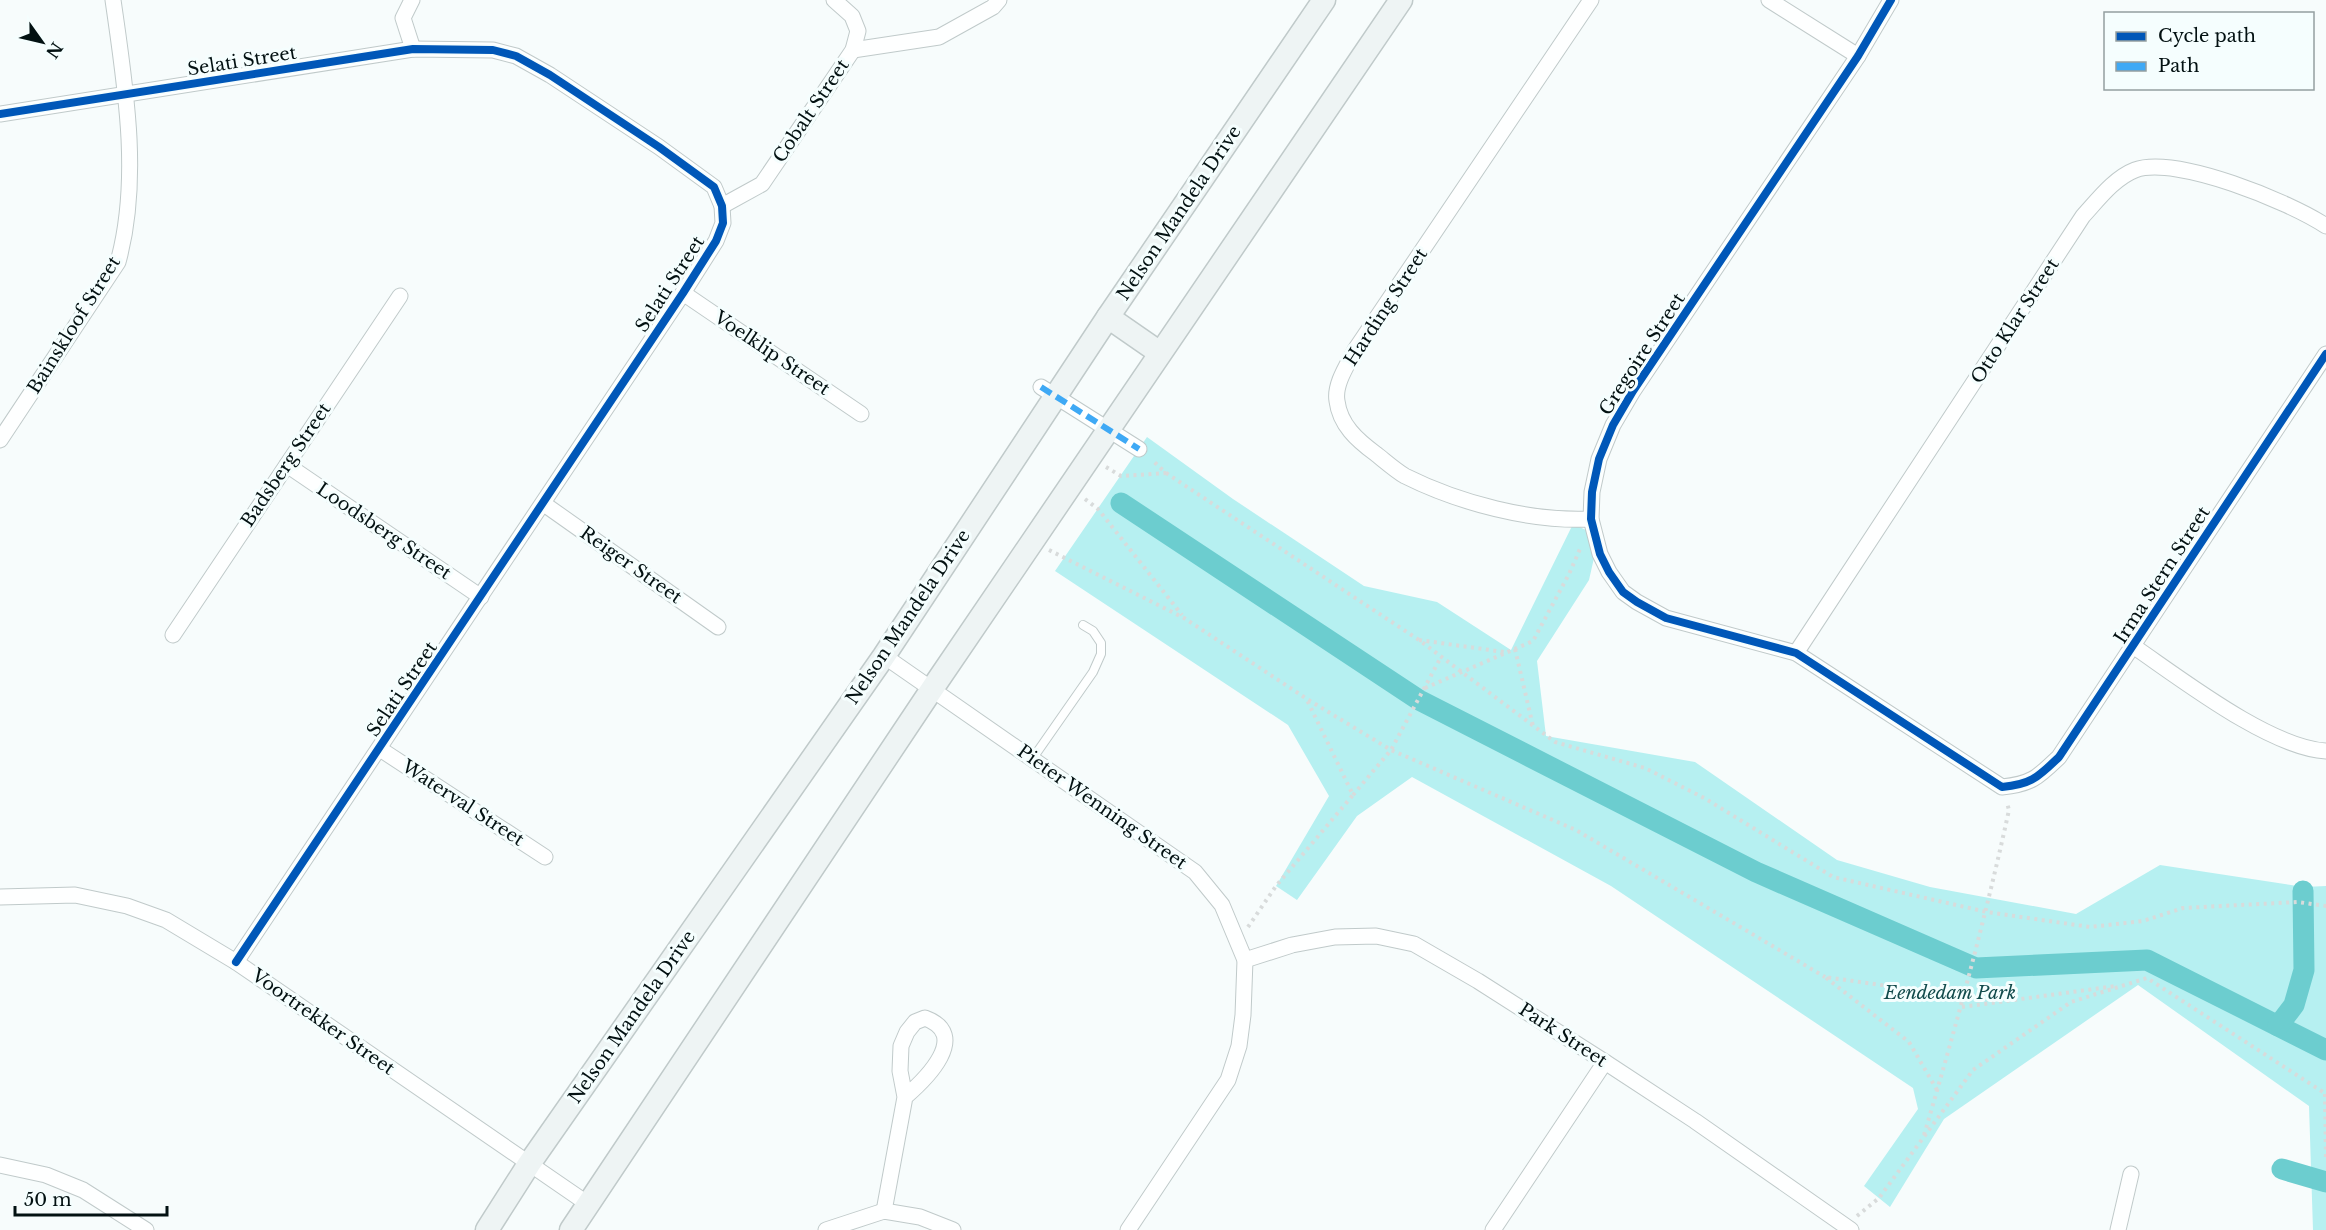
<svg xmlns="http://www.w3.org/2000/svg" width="2326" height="1230" viewBox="0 0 2326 1230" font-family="'Libre Baskerville',serif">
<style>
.green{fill:#b6f0f1}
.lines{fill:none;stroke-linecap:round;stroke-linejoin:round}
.canal{stroke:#6ccdcf;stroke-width:21}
.lane-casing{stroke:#c0caca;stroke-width:10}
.street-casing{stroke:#c0caca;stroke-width:17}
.secondary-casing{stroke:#c0caca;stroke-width:25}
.path{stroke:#d8dbdb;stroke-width:4;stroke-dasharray:3 4.5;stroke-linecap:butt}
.lane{stroke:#feffff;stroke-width:8}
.street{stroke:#feffff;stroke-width:15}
.secondary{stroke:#eef4f4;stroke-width:22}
.quiet{stroke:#3fa9f5;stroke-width:6;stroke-dasharray:12 6;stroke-linecap:butt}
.cycleway-casing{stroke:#f5fefe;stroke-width:11}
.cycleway{stroke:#0057b8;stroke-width:8}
.labels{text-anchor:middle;stroke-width:6;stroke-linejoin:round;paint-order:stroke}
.street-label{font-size:18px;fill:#031112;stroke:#f5fefe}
.park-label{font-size:18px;font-style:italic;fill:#114a4b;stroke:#f5fefe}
</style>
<rect width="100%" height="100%" fill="#f7fcfc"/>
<polygon class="green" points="1147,437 1233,499 1364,586 1437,602 1511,650 1573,524 1599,536 1589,580 1537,661 1546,736 1695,762 1837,860 1930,887 2076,914 2160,865 2304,887 2326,886 2326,1230 2313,1230 2309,1106 2138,985 1944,1119 1890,1207 1864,1186 1918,1109 1913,1088 1611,886 1412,777 1357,816 1297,900 1276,886 1329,796 1288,725 1055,571"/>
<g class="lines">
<g class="canal">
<polyline points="1121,503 1419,700 1756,872 1976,968 2147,960 2326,1050"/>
<polyline points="2278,1026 2294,1005 2304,970 2303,891"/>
<polyline points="2282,1169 2326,1182"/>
</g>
<defs>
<polyline id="lane" points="1033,758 1093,672 1101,654 1101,643 1093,631 1083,625"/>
<g id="street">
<polyline points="412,0 403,18 413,49"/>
<path d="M1591 0 1355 350C1348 364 1334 384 1337 401 1340 425 1357 440 1376 454 1385 461 1395 470 1405 476 1459 503 1531 522 1591 519"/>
<polyline points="1769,0 1858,56"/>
<path d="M1891 0 1858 56 1633 391 1613 425 1599 459 1592 492 1591 519 1600 554 1609 572 1623 592 1637 602 1666 618 1796 653 2002 787C2032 784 2038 777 2059 757L2326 354"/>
<polyline points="853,50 939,37 993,7 999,0"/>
<polyline points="0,114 413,49 493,50 516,56 550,75 659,147 714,187 722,206 723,223 716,241 683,293 236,962"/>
<polyline points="722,206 762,184 853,50 858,31 852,16 834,0"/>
<polyline points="683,293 861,414"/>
<polyline points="1041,387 1139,449"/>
<path d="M0 440 118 262C141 179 125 84 113 0"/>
<polyline points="287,465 481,597"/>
<polyline points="544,504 718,627"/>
<polyline points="173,635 400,296"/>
<path d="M2133 646C2180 678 2270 748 2326 751"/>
<path d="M1796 653 2083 216C2097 201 2114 178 2135 170 2176 155 2290 202 2326 226"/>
<polyline points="884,656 1195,872 1222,905 1245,960 1243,1015 1239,1046 1228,1080 1128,1230"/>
<polyline points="380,749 545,857"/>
<polyline points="0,897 75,895 127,906 166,920 236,962 588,1204"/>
<polyline points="1245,960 1292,945 1335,937 1376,936 1414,944 1478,981 1605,1062 1695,1121 1851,1230"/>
<polyline points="0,1165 46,1175 83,1190 146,1230"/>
<path d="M884 1211 905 1097 900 1071 901 1046 907 1032 915 1022 925 1018C971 1035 926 1079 905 1097"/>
<polyline points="826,1230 884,1211 920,1217 953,1230"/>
<polyline points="1493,1230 1605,1062"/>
<polyline points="2118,1230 2131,1174"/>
</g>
<g id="secondary">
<polyline points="1108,317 1160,353"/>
<polyline points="487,1230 529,1164 884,656 1108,317 1324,0"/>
<polyline points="571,1230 932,689 1401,0"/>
</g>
</defs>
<use href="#lane" class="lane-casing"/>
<use href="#street" class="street-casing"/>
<use href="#secondary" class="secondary-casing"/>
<g class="path">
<polyline points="1106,467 1121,476 1166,473 1152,460"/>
<polyline points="1166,473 1419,640 1555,742 1645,768 1706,799 1833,877 1987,912 2090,927 2143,921 2183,908 2298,902 2326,906"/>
<polyline points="1085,499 1098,509 1182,615"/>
<polyline points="1049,550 1184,618 1307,699 1391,750 1576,830 1825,977"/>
<polyline points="1419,640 1504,652"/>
<polyline points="1515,649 1533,726"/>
<polyline points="1425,688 1533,641 1569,574 1580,549"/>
<polyline points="1353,795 1391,750 1441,657"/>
<polyline points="1248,927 1276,886 1353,795 1307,700"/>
<polyline points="1962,1007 2116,986"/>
<polyline points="1937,1090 1909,1042 1825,977 1965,997"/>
<polyline points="2325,1094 2326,1160"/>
<path d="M1924 1135C1956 1027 1985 920 2009 810L2007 803"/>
<polyline points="1857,1216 1879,1198 1973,1070 2071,1002 2147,978 2326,1094"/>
</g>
<use href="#lane" class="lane"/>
<use href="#street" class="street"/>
<use href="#secondary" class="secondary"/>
<polyline class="quiet" points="1041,387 1139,449"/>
<defs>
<g id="cycleway">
<path d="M1891 0 1858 56 1633 391 1613 425 1599 459 1592 492 1591 519 1600 554 1609 572 1623 592 1637 602 1666 618 1796 653 2002 787C2032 784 2038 777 2059 757L2326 354"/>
<polyline points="0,114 413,49 493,50 516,56 550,75 659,147 714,187 722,206 723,223 716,241 683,293 236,962"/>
</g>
</defs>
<use href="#cycleway" class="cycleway-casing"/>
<use href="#cycleway" class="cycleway"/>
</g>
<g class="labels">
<g class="street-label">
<text transform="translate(242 61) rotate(-9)" y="6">Selati Street</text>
<text transform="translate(811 111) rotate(-56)" y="6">Cobalt Street</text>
<text transform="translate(1179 213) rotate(-56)" y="6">Nelson Mandela Drive</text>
<text transform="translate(670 284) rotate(-57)" y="6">Selati Street</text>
<text transform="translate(1386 307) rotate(-57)" y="6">Harding Street</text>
<text transform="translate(2015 321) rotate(-57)" y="6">Otto Klar Street</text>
<text transform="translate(74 325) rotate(-58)" y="6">Bainskloof Street</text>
<text transform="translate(772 353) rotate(34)" y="6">Voelklip Street</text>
<text transform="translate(1642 354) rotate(-57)" y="6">Gregoire Street</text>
<text transform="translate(286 465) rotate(-56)" y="6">Badsberg Street</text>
<text transform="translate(384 531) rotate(34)" y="6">Loodsberg Street</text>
<text transform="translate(631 565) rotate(35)" y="6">Reiger Street</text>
<text transform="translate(2162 575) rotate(-57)" y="6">Irma Stern Street</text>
<text transform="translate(908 617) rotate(-56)" y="6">Nelson Mandela Drive</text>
<text transform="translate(402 689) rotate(-56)" y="6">Selati Street</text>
<text transform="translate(463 803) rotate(33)" y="6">Waterval Street</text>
<text transform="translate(1102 807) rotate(35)" y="6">Pieter Wenning Street</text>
<text transform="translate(632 1017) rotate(-55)" y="6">Nelson Mandela Drive</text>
<text transform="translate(323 1022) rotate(35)" y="6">Voortrekker Street</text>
<text transform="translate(1563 1035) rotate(33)" y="6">Park Street</text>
</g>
<g class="park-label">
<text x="1950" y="999">Eendedam Park</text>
</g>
</g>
<rect x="2104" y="12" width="210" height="78" fill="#f5fefe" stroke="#949fa0" stroke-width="1.5"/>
<rect x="2116" y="32" width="30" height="9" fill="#0057b8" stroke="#949fa0" stroke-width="1.5"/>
<text x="2158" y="42" font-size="18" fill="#031112">Cycle path</text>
<rect x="2116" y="62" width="30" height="9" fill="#3fa9f5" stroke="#949fa0" stroke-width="1.5"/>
<text x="2158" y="72" font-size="18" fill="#031112">Path</text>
<g transform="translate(42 42) rotate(124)" stroke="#f5fefe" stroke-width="4.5" paint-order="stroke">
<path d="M0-4.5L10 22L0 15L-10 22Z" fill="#031112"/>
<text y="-9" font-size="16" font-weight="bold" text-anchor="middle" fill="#031112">N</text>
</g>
<path d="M15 1206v9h152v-9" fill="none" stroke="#031112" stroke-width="3"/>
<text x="24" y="1206" font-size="18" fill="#031112" stroke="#f5fefe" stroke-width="4.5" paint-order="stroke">50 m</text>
</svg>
